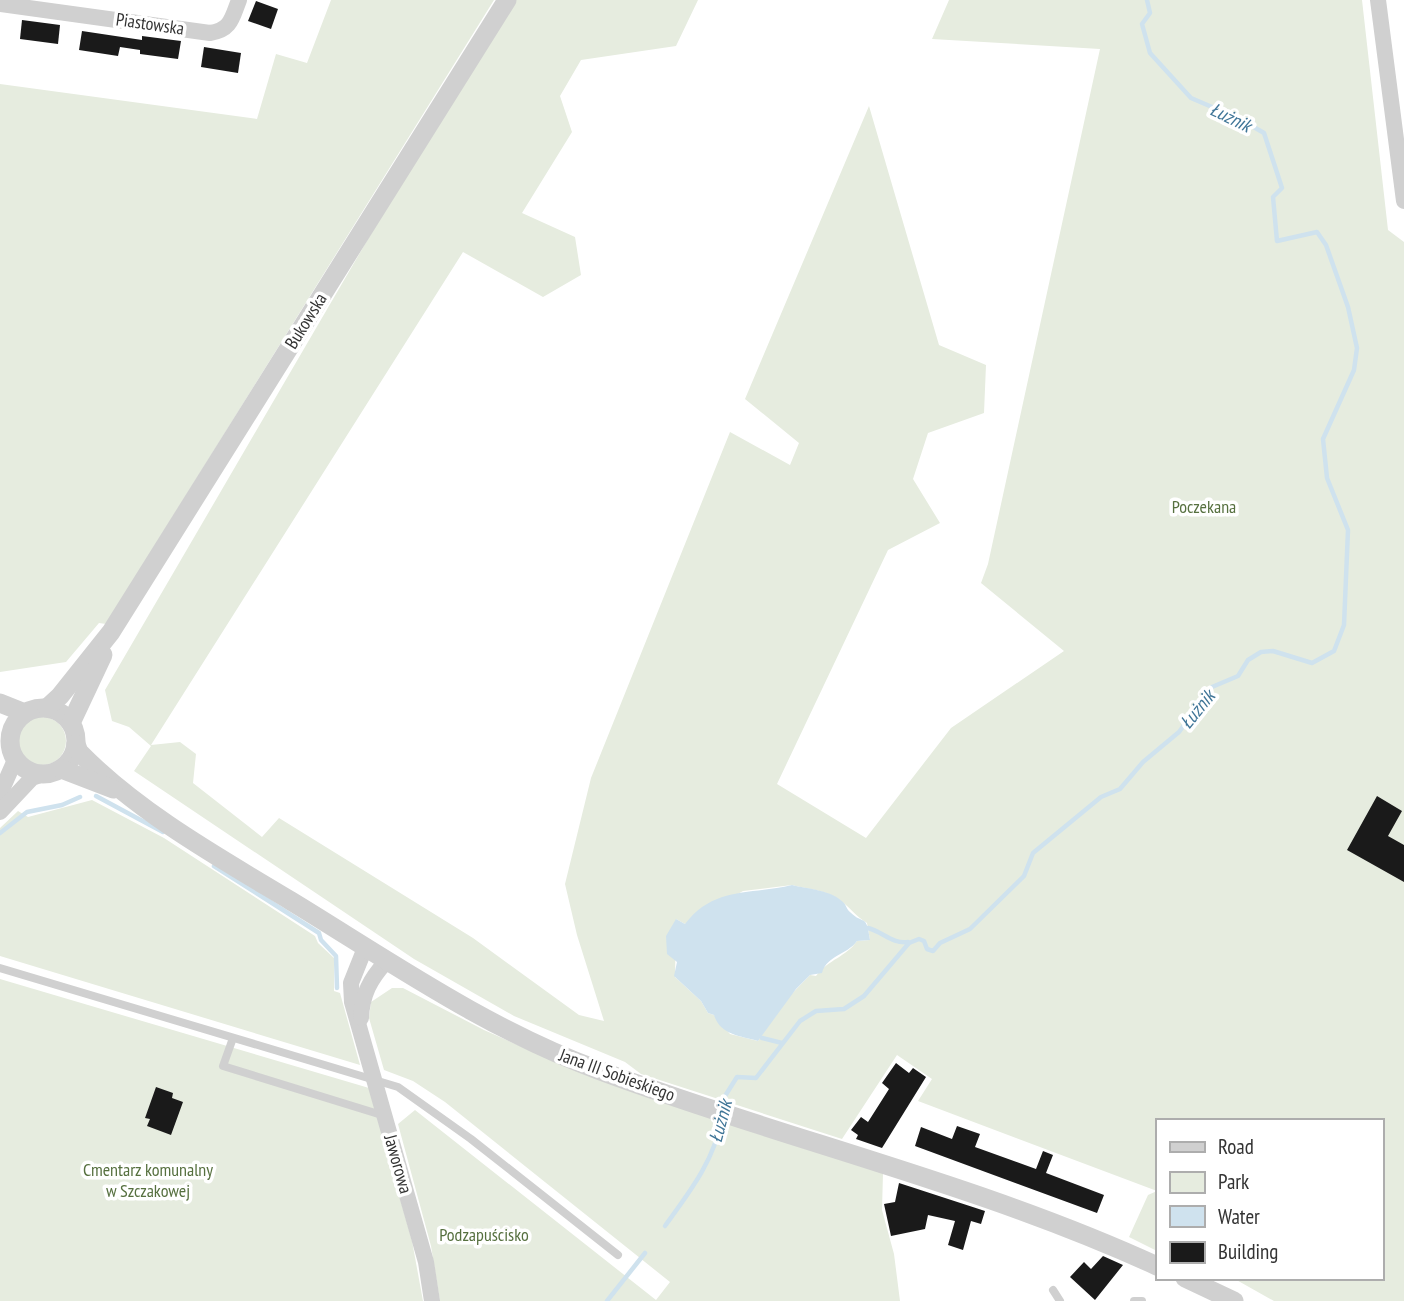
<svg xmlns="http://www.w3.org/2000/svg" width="1404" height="1301" viewBox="0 0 1404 1301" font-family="'PT Sans Narrow',sans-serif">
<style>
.green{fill:#e6ecdf;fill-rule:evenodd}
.water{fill:#cfe2ee}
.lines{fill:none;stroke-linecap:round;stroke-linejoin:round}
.stream{stroke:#cfe2ee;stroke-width:4.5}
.building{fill:#1a1a1a}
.service{stroke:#d0d0d0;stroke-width:8}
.minor{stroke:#d0d0d0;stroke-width:16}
.tertiary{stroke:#d0d0d0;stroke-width:19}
.labels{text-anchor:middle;stroke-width:7;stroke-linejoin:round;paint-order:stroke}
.street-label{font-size:18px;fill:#333;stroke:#fff}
.park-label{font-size:18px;fill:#56703f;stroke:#fff}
.water-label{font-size:19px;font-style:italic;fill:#3f7597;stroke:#fff}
</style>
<rect width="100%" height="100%" fill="#fff"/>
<g class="green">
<polygon points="331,0 494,0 106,624 99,623 66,662 0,672 0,84 257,119 276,54 307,63"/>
<path d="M513 0H698L676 46 581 60 560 96 572 132 522 213 575 237 581 275 543 297 463 252 151 745 180 742 196 754 193 783 262 837 279 818 473 938 579 1015 604 1021 577 935 565 884 591 778 730 432 790 465 799 443 745 399 869 106 939 345 986 365 984 413 928 433 913 479 940 523 888 550 777 784 866 838 951 728 1064 651 981 583 988 564 1100 49 932 39 949 0H1362L1388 230 1404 242V1301H1274L1233 1278H1381V1121H1157V1251L1129 1237 1148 1195 1157 1191 918 1101 932 1079 897 1055 842 1139 641 1074 625 1062 514 1016 414 959 134 771 151 746 129 727 112 721 105 690 431 131ZM792 885C808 889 828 890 841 901 851 908 855 916 867 923L870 940 857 941C846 957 829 959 816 976L810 975 781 1005 758 1041 730 1034 714 1015 708 1013 701 1001 675 977 676 919 685 924 743 891Z"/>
<circle cx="42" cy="741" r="24"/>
<polygon points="92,800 164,838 315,936 318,943 334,958 334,991 340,993 360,1065 0,956 0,828 18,811 28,817"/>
<polygon points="0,979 369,1088 412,1241 423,1301 0,1301"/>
<polygon points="392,988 403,988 484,1030 576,1071 883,1173 882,1210 894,1254 900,1301 440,1301 431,1246 398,1124 415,1110 656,1300 670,1282 445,1102 413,1081 384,1070 369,1018 371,1002"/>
</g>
<path class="water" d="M792 885C808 889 832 890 844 903 846 905 847 910 850 912 864 926 866 912 870 940L857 941C847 955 827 955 822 973L810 975 796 989 758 1041C741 1036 720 1035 714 1015L708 1013 701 1001 674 976 677 962 667 954 666 936 676 919 685 924C714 886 750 895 792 885Z"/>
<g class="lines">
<g class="stream">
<polyline points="96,796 163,832"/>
<polyline points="0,833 27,812 62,805 80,797"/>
<polyline points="214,866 319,933 321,940 336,956 337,988"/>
<path d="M868 928C883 932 892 944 908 942"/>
<polyline points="762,1038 782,1043"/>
<polyline points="723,1108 725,1096 737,1077 756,1078 800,1021 816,1011 844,1009 864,996 909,943 919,939 924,941 927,949 933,951 940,943 970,929 1024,876 1033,853 1101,797 1120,789 1143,762 1179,732 1212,687 1238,676 1248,660 1261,652 1273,651 1312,663 1334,651 1344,625 1348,530 1327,478 1323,439 1354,370 1357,348 1348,307 1326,245 1317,232 1277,241 1273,197 1282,188 1264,133 1240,119 1191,98 1150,53 1142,24 1150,13 1147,0"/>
<path d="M665 1226C688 1194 715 1160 721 1120"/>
<polyline points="607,1301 645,1253"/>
</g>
</g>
<g class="building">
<polygon points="256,1 278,9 271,29 248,21"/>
<polygon points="22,20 60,25 58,44 20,39"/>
<polygon points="82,31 142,40 142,36 181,41 178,59 140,54 140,50 120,47 118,56 79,50"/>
<polygon points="204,47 241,53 238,73 201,67"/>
<polygon points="1377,796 1402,811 1388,836 1404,845 1404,882 1347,850"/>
<polygon points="896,1063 909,1073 913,1068 926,1077 882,1148 856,1139 858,1135 851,1130 861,1117 868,1122 889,1089 882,1083"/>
<polygon points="156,1087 173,1093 172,1098 183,1102 171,1135 147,1126 150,1119 145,1118"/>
<polygon points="957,1126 980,1134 975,1147 1036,1169 1043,1151 1053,1155 1046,1173 1104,1195 1097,1213 915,1146 921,1127 952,1139"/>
<polygon points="899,1183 985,1211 981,1224 971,1221 963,1250 948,1245 955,1221 928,1215 925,1229 891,1236 884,1204 895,1202"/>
<polygon points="1103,1256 1123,1265 1095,1300 1070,1277 1084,1262 1091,1269"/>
</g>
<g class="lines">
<g class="service">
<polyline points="0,968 398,1087 471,1139 618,1255"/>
<polyline points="233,1038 223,1066 385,1116"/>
<polyline points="1053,1290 1060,1301"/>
<polyline points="1134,1301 1142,1301"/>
</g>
<g class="minor">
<polyline points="1378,0 1404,201"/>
<path d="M0 4 210 33C231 30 232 18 239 0"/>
<polyline points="0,794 15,760"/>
<polyline points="0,812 32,778 43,774"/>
<polyline points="365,948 351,983 352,1002 426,1262 432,1301"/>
<path d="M361 1018C362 995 370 979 386 962"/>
</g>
<g class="tertiary">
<polyline points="0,703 25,713"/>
<circle cx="43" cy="741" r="33"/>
<polyline points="47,708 60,696 111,632 507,0"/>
<polyline points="71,723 103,655"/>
<path d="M76 744 79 752C139 813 218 857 291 901 391 962 487 1029 598 1070 783 1139 976 1183 1157 1266"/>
<polyline points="61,769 113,789"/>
<polyline points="1185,1278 1234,1301"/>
</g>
</g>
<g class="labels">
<g class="street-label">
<text transform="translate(150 24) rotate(8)" y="6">Piastowska</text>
<text transform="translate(306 321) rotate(-58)" y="6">Bukowska</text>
<text transform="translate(617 1075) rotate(20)" y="6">Jana III Sobieskiego</text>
<text transform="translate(398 1164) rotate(74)" y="6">Jaworowa</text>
</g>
<g class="park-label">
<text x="1204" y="513">Poczekana</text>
<text x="148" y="1176">Cmentarz komunalny<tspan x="148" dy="21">w Szczakowej</tspan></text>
<text x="484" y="1241">Podzapuścisko</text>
</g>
<g class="water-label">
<text transform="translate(1231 117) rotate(26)" y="7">Łużnik</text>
<text transform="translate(1197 709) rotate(-51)" y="7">Łużnik</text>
<text transform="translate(720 1121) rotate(-75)" y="7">Łużnik</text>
</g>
</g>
<rect x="1156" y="1119" width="228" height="161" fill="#ffffff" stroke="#adadad" stroke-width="2"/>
<rect x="1170" y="1142" width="35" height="10" fill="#d0d0d0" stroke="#adadad" stroke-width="2"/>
<text x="1218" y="1154" font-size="21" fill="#333333">Road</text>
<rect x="1170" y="1172" width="35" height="21" fill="#e6ecdf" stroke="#adadad" stroke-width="2"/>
<text x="1218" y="1189" font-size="21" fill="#333333">Park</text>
<rect x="1170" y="1206" width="35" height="21" fill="#cfe2ee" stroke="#adadad" stroke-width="2"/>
<text x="1218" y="1224" font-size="21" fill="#333333">Water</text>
<rect x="1170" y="1242" width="35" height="21" fill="#1a1a1a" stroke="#adadad" stroke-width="2"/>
<text x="1218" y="1259" font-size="21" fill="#333333">Building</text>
</svg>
